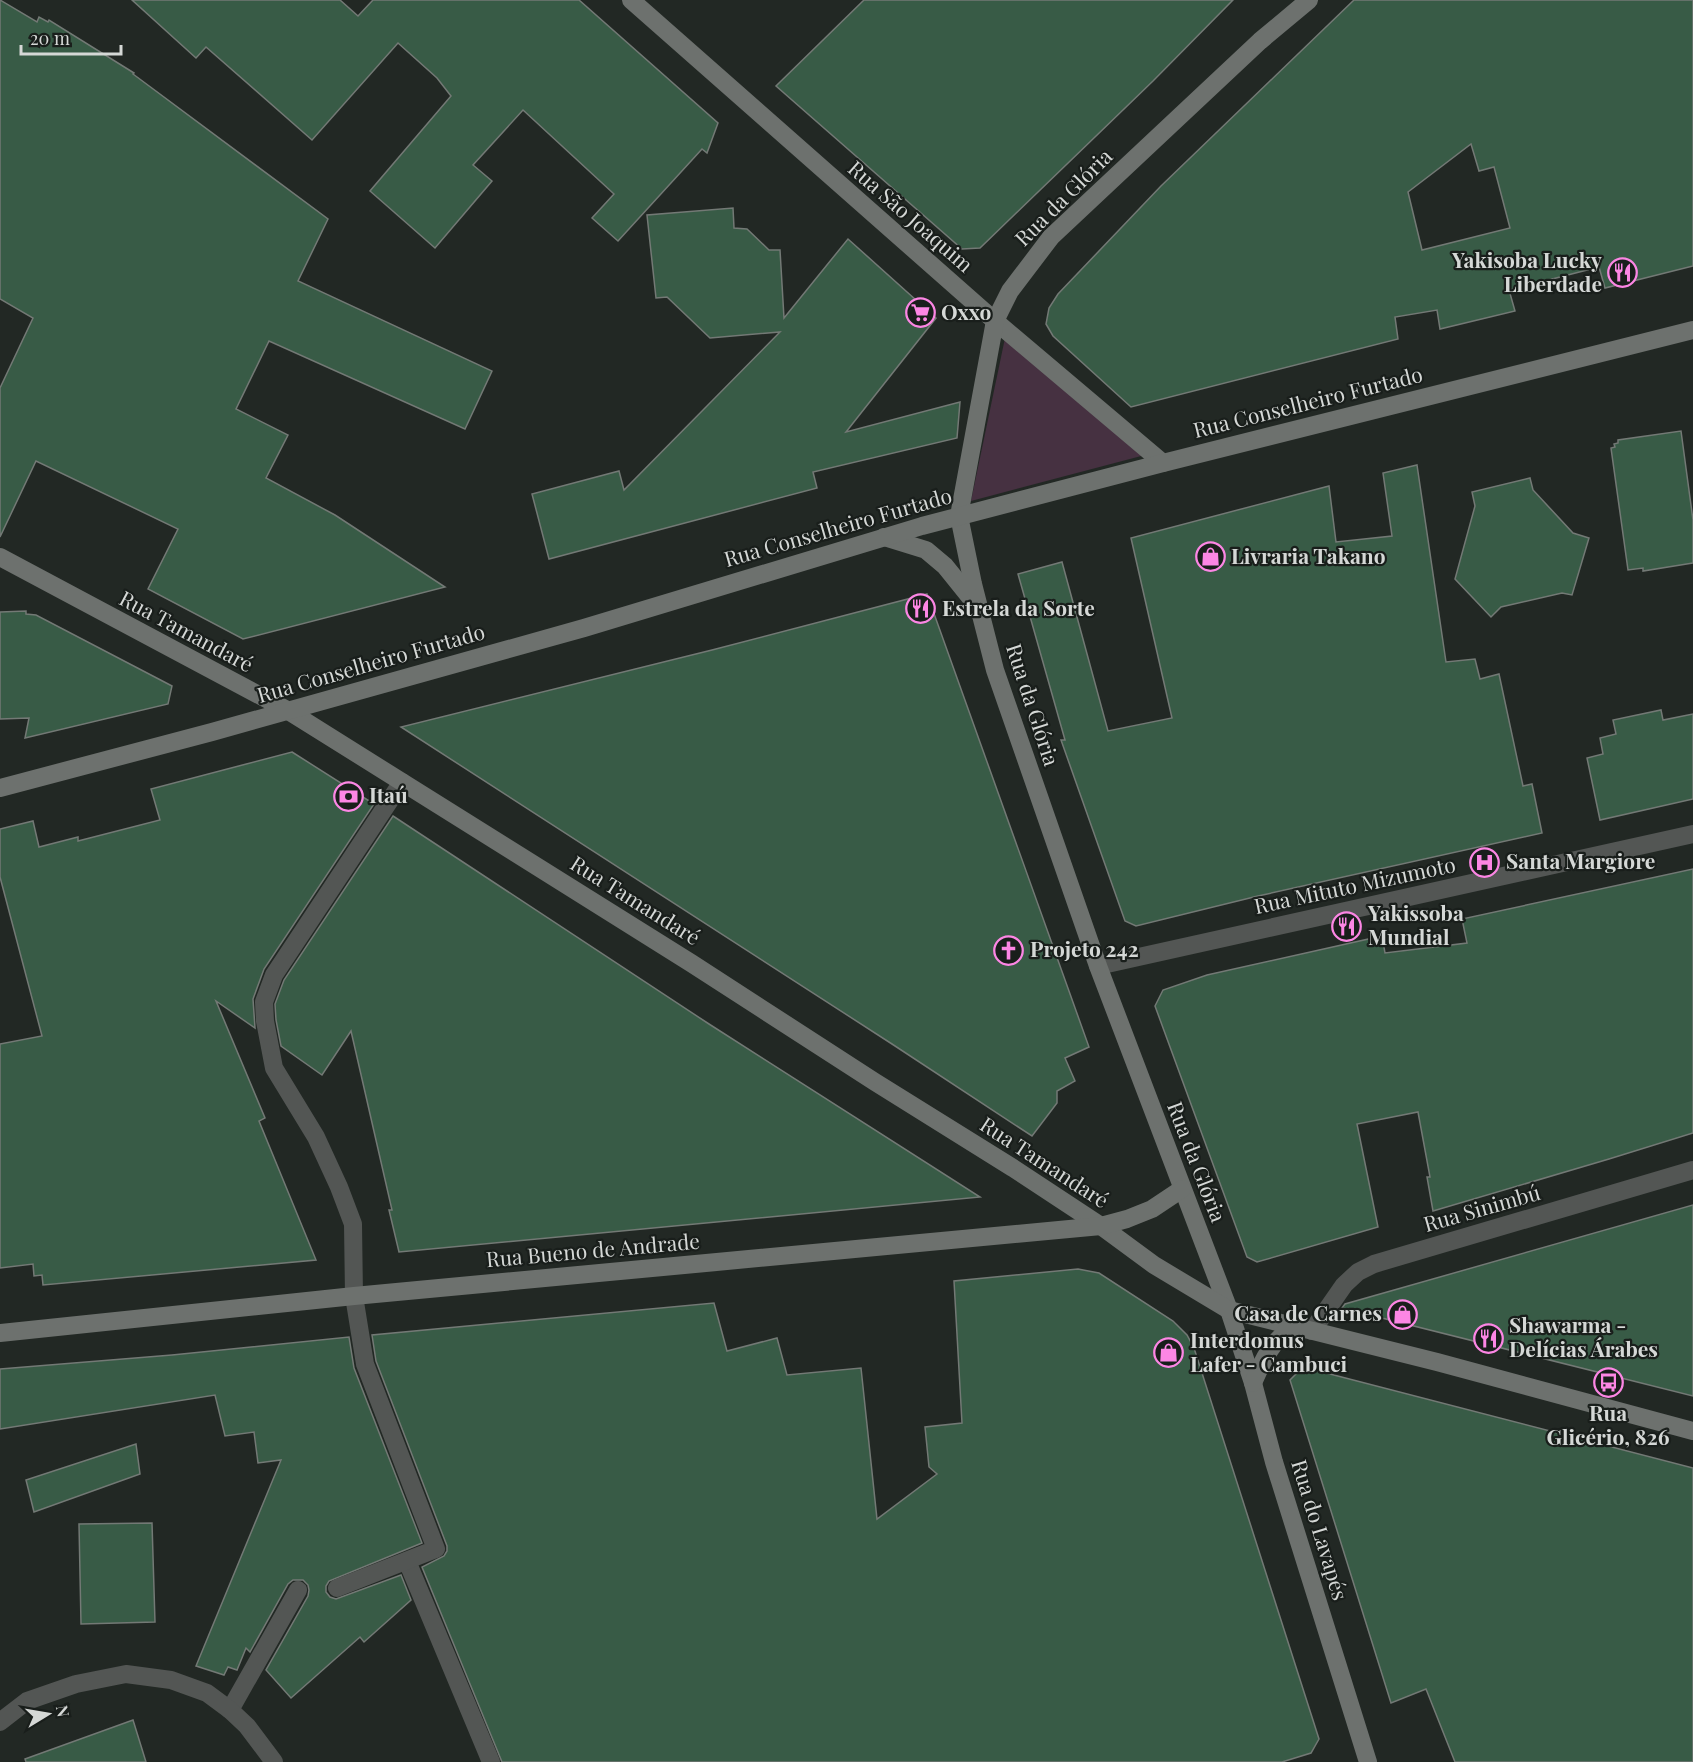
<svg xmlns="http://www.w3.org/2000/svg" width="1693" height="1762" viewBox="0 0 1693 1762" font-family="'Playfair Display',serif">
<style>
.green{fill:#463141}
.building{fill:#385b46;stroke:#737975;stroke-width:1.5;fill-rule:evenodd}
.lines{fill:none;stroke-linecap:round;stroke-linejoin:round}
.lane{stroke:#535654;stroke-width:18}
.street{stroke:#535654;stroke-width:18}
.secondary{stroke:#6d716e;stroke-width:18}
.labels{text-anchor:middle;stroke-width:4.5;stroke-linejoin:round;paint-order:stroke}
.street-label{font-size:21px;fill:#d5d8d6;stroke:#191e1b}
.poi-label{font-size:21px;font-weight:bold;fill:#d5d8d6;stroke:#191e1b;text-anchor:start}
</style>
<rect width="100%" height="100%" fill="#222824"/>
<polygon class="green" points="1005,338 1145,455 971,501"/>
<g class="building">
<polygon points="0,0 37,22 39,17 48,22 49,20 134,73 133,74 328,219 298,281 492,371 465,429 269,341 236,409 288,435 266,478 335,515 445,587 243,639 148,589 178,529 36,461 0,537 0,388 33,318 0,299"/>
<polygon points="132,0 340,0 358,16 373,0 579,0 718,123 707,153 702,149 618,241 592,218 614,194 523,110 473,165 492,181 435,248 370,191 451,96 437,78 398,43 312,140 206,47 196,58"/>
<polygon points="864,0 1233,0 1153,81 980,248 962,249 776,86"/>
<path d="M1354 0H1693V266L1605 288 1599 267 1509 290 1515 311 1440 329 1437 310 1395 317 1398 339 1131 407 1053 336 1046 324 1049 308 1058 294 1161 186ZM1471 144 1479 171 1494 167 1510 228 1422 250 1408 192Z"/>
<polygon points="733,208 734,228 747,229 769,250 780,250 784,318 848,239 936,318 846,432 960,402 957,438 813,472 817,488 549,559 532,494 619,471 624,490 780,332 710,338 667,297 656,298 647,215"/>
<polygon points="1681,431 1693,520 1693,563 1643,571 1643,568 1628,570 1611,448 1615,447 1614,444 1618,443 1618,440"/>
<polygon points="1417,465 1446,662 1475,659 1480,679 1499,674 1523,786 1532,784 1542,833 1258,896 1136,926 1125,921 1061,740 1065,740 1018,574 1062,562 1108,731 1172,718 1131,538 1329,486 1336,542 1392,536 1383,473"/>
<polygon points="1530,478 1533,490 1573,533 1589,538 1572,595 1562,593 1501,607 1491,617 1455,579 1475,506 1472,492"/>
<polygon points="927,594 1089,1047 1065,1058 1075,1081 1057,1091 1057,1103 1032,1136 892,1044 401,727 712,650"/>
<polygon points="26,611 26,614 36,615 172,686 168,704 25,738 29,718 0,719 0,612"/>
<polygon points="1661,710 1663,720 1693,714 1693,799 1600,820 1587,758 1603,754 1600,738 1616,734 1613,720"/>
<polygon points="292,752 374,804 264,969 253,999 255,1028 216,1001 265,1118 259,1121 316,1260 43,1285 42,1275 34,1276 33,1264 0,1268 0,1044 42,1036 0,877 0,829 33,821 39,847 78,837 78,841 160,820 151,789"/>
<polygon points="393,816 709,1024 980,1197 399,1252 389,1210 392,1210 351,1031 322,1075 281,1046 276,1020 275,1004 284,980"/>
<polygon points="1693,869 1693,1133 1609,1159 1433,1211 1427,1177 1430,1177 1418,1112 1357,1124 1378,1227 1257,1262 1247,1257 1155,1006 1163,990 1207,975 1382,936 1385,953 1467,943 1462,919"/>
<polygon points="1693,1205 1693,1396 1342,1308 1345,1304"/>
<polygon points="1078,1269 1099,1273 1173,1321 1187,1335 1194,1348 1319,1739 1311,1753 1282,1762 502,1762 422,1567 444,1556 447,1551 447,1546 376,1361 372,1335 714,1303 727,1351 777,1338 787,1375 861,1368 877,1519 937,1474 929,1467 925,1427 962,1423 954,1281"/>
<polygon points="349,1337 354,1368 422,1543 329,1581 326,1586 326,1592 330,1597 336,1599 401,1575 411,1600 364,1642 360,1637 291,1698 266,1670 308,1596 309,1590 308,1585 303,1580 293,1580 288,1584 250,1652 246,1648 237,1670 228,1667 224,1675 196,1666 281,1460 258,1463 254,1432 225,1436 215,1395 0,1429 0,1369 172,1355"/>
<polygon points="1303,1367 1693,1468 1693,1762 1455,1762 1426,1689 1391,1703 1290,1380"/>
<polygon points="136,1444 140,1474 34,1512 26,1480"/>
<polygon points="152,1523 155,1622 81,1624 79,1524"/>
<polygon points="133,1720 146,1762 26,1762 25,1759"/>
</g>
<g class="lines">
<polyline class="lane" points="354,1296 353,1224 339,1187 316,1137 274,1068 265,1021 264,1002 274,975 402,782"/>
<g class="street">
<polyline points="1098,966 1693,834"/>
<polyline points="1312,1331 1344,1285 1358,1272 1374,1264 1693,1170"/>
<polyline points="407,1561 491,1762"/>
<polyline points="337,1588 436,1549 365,1364 354,1296"/>
<polyline points="230,1710 298,1590"/>
<polyline points="0,1722 27,1701 76,1684 126,1674 171,1680 207,1693 230,1710 247,1726 274,1762"/>
</g>
<g class="secondary">
<polyline points="631,0 995,321 1163,463"/>
<polyline points="1309,0 1260,41 1051,237 1010,291 995,321 959,516 973,584 995,670 1098,966 1229,1310 1253,1383 1274,1462 1368,1762"/>
<polyline points="884,537 926,550 945,566 974,602"/>
<polyline points="0,557 287,710 691,963 875,1082 1013,1168 1101,1226 1154,1265 1229,1310 1437,1362 1693,1431"/>
<polyline points="0,788 212,732 584,628 922,526 1163,463 1693,330"/>
<polyline points="0,1333 354,1296 1101,1226 1127,1219 1152,1209 1182,1189"/>
<path d="M1253 1383C1263 1360 1271 1342 1293 1326"/>
</g>
</g>
<defs>
<symbol id="restaurant-ring" viewBox="-11 -11 22 22"><circle r="9.5" fill="#191e1b" stroke="#fc86e4" stroke-width="1.5"/><path d="M-5-6h1v4h1v-4h1v4h1v-4h1v5L-1.5 .5V6h-2V.5L-5-1ZM5-6V6H3V1.5H1.5Q1.5-4 5-6Z" fill="#fc86e4"/></symbol>
<symbol id="supermarket-ring" viewBox="-11 -11 22 22"><circle r="9.5" fill="#191e1b" stroke="#fc86e4" stroke-width="1.5"/><path d="M-6-5.5h2.5l.6 2H6L4.5 2H-2.5L-4.4-4H-6ZM-1.5 3.2a1.3 1.3 0 1 0 .1 0ZM3 3.2a1.3 1.3 0 1 0 .1 0Z" fill="#fc86e4"/></symbol>
<symbol id="shop-ring" viewBox="-11 -11 22 22"><circle r="9.5" fill="#191e1b" stroke="#fc86e4" stroke-width="1.5"/><path d="M-5-2.5h2.3a2.7 3.5 0 0 1 5.4 0H5L5.5 6h-11ZM-1.5-2.5h3a1.5 2.3 0 0 0-3 0Z" fill="#fc86e4"/></symbol>
<symbol id="bank-ring" viewBox="-11 -11 22 22"><circle r="9.5" fill="#191e1b" stroke="#fc86e4" stroke-width="1.5"/><path d="M-6-4H6V4H-6ZM0-2.3a2.3 2.3 0 1 0 0 4.6a2.3 2.3 0 1 0 0-4.6Z" fill="#fc86e4"/></symbol>
<symbol id="hospital-ring" viewBox="-11 -11 22 22"><circle r="9.5" fill="#191e1b" stroke="#fc86e4" stroke-width="1.5"/><path d="M-5-5h3v3.5h4V-5h3V5h-3V1.5h-4V5h-3Z" fill="#fc86e4"/></symbol>
<symbol id="church-ring" viewBox="-11 -11 22 22"><circle r="9.5" fill="#191e1b" stroke="#fc86e4" stroke-width="1.5"/><path d="M-1.2-6h2.4v3.5h3.3v2.4h-3.3V6h-2.4V-.1h-3.3v-2.4h3.3Z" fill="#fc86e4"/></symbol>
<symbol id="bus-ring" viewBox="-11 -11 22 22"><circle r="9.5" fill="#191e1b" stroke="#fc86e4" stroke-width="1.5"/><path d="M-5-6H5V4H4V6H2V4H-2V6H-4V4H-5ZM-3.5-4V0h7V-4ZM-3.5 1.2v1.5H-2V1.2ZM2 1.2v1.5H3.5V1.2Z" fill="#fc86e4"/></symbol>
</defs>
<g fill-rule="evenodd">
<use href="#restaurant-ring" x="1606" y="256" width="33" height="33"/>
<use href="#supermarket-ring" x="904" y="296" width="33" height="33"/>
<use href="#shop-ring" x="1194" y="540" width="33" height="33"/>
<use href="#restaurant-ring" x="904" y="592" width="33" height="33"/>
<use href="#bank-ring" x="332" y="780" width="33" height="33"/>
<use href="#hospital-ring" x="1468" y="846" width="33" height="33"/>
<use href="#restaurant-ring" x="1330" y="910" width="33" height="33"/>
<use href="#church-ring" x="992" y="934" width="33" height="33"/>
<use href="#shop-ring" x="1386" y="1298" width="33" height="33"/>
<use href="#restaurant-ring" x="1472" y="1322" width="33" height="33"/>
<use href="#shop-ring" x="1152" y="1336" width="33" height="33"/>
<use href="#bus-ring" x="1592" y="1366" width="33" height="33"/>
</g>
<g class="labels">
<g class="street-label">
<text transform="translate(1064 198) rotate(-45)" y="7">Rua da Glória</text>
<text transform="translate(910 217) rotate(41)" y="7">Rua São Joaquim</text>
<text transform="translate(1308 403) rotate(-14)" y="7">Rua Conselheiro Furtado</text>
<text transform="translate(838 528) rotate(-16)" y="7">Rua Conselheiro Furtado</text>
<text transform="translate(186 632) rotate(28)" y="7">Rua Tamandaré</text>
<text transform="translate(371 664) rotate(-16)" y="7">Rua Conselheiro Furtado</text>
<text transform="translate(1032 705) rotate(72)" y="7">Rua da Glória</text>
<text transform="translate(1355 886) rotate(-12)" y="7">Rua Mituto Mizumoto</text>
<text transform="translate(635 901) rotate(32)" y="7">Rua Tamandaré</text>
<text transform="translate(1196 1162) rotate(69)" y="7">Rua da Glória</text>
<text transform="translate(1044 1163) rotate(33)" y="7">Rua Tamandaré</text>
<text transform="translate(1482 1209) rotate(-16)" y="7">Rua Sinimbú</text>
<text transform="translate(593 1251) rotate(-5)" y="7">Rua Bueno de Andrade</text>
<text transform="translate(1319 1530) rotate(73)" y="7">Rua do Lavapés</text>
</g>
<g class="poi-label">
<text x="1602" y="268" text-anchor="end">Yakisoba Lucky<tspan x="1602" dy="24">Liberdade</tspan></text>
<text x="941" y="320">Oxxo</text>
<text x="1231" y="564">Livraria Takano</text>
<text x="942" y="616">Estrela da Sorte</text>
<text x="369" y="803">Itaú</text>
<text x="1506" y="869">Santa Margiore</text>
<text x="1368" y="921">Yakissoba<tspan x="1368" dy="24">Mundial</tspan></text>
<text x="1030" y="957">Projeto 242</text>
<text x="1382" y="1321" text-anchor="end">Casa de Carnes</text>
<text x="1509" y="1333">Shawarma -<tspan x="1509" dy="24">Delícias Árabes</tspan></text>
<text x="1190" y="1348">Interdomus<tspan x="1190" dy="24">Lafer - Cambuci</tspan></text>
<text x="1608" y="1421" text-anchor="middle">Rua<tspan x="1608" dy="24">Glicério, 826</tspan></text>
</g>
</g>
<g transform="translate(48 1714) rotate(79)" stroke="#191e1b" stroke-width="4.5" paint-order="stroke">
<path d="M0-4.5L10 22L0 15L-10 22Z" fill="#d5d8d6"/>
<text y="-9" font-size="16" font-weight="bold" text-anchor="middle" fill="#d5d8d6">N</text>
</g>
<path d="M21 45v9h100v-9" fill="none" stroke="#d5d8d6" stroke-width="3"/>
<text x="30" y="45" font-size="18" fill="#d5d8d6" stroke="#191e1b" stroke-width="4.5" paint-order="stroke">20 m</text>
</svg>
